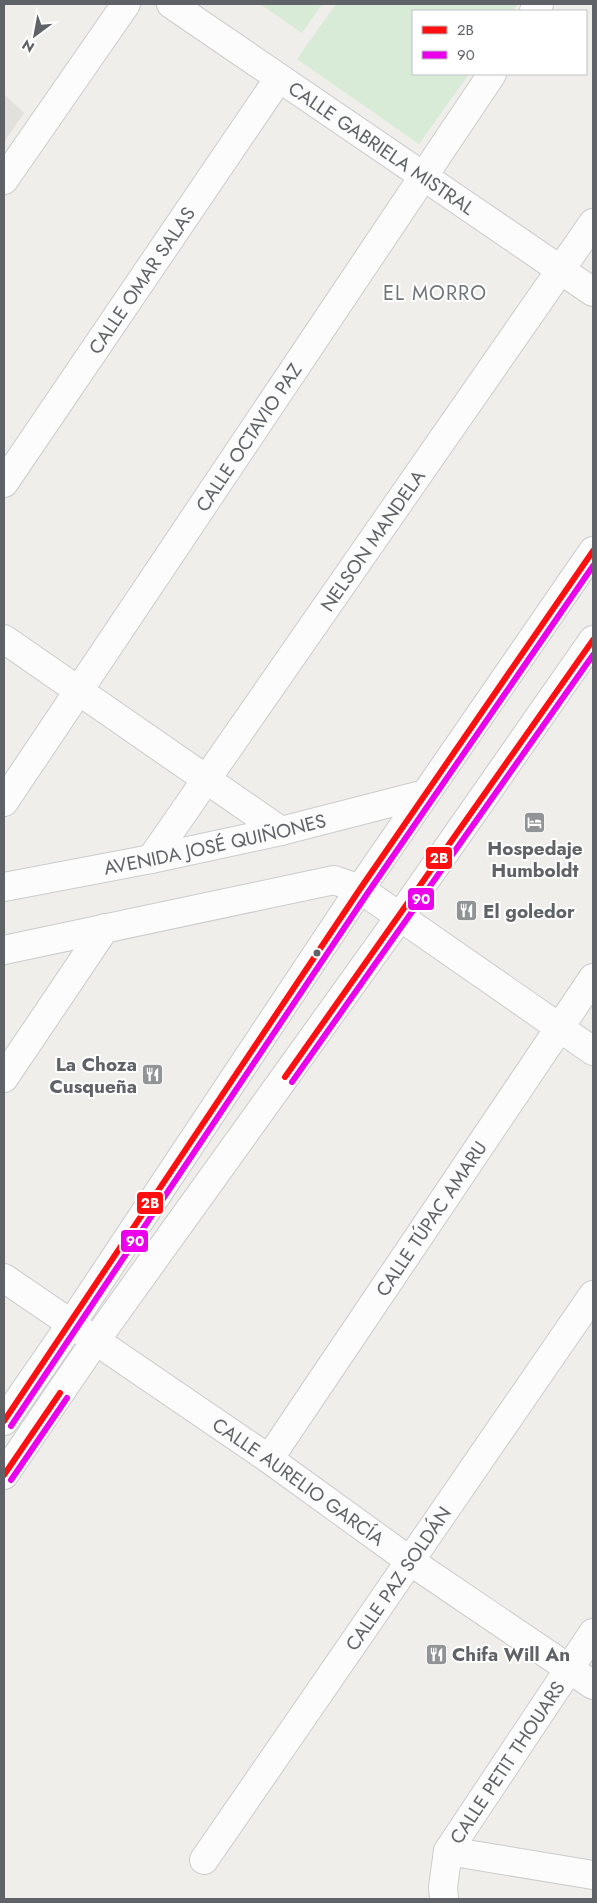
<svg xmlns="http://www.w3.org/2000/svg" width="597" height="1903" viewBox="0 0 597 1903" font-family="Jost,sans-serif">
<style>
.education{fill:#e2e0da}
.green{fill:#d8ebd6}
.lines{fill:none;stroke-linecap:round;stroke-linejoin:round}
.minor-casing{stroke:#cbcccc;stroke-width:30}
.tertiary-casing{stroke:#cbcccc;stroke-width:30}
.secondary-casing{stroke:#cacacb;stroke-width:30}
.minor{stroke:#fdfcfc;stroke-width:28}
.tertiary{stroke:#fdfcfc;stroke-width:28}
.secondary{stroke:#fdfcfc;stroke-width:28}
.bus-1-casing{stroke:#fff;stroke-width:10}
.bus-2-casing{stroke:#fff;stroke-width:10}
.bus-1{stroke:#ff0f0f;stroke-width:6}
.bus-2{stroke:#eb01eb;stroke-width:6}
.bus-dot{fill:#5f6368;stroke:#fff;stroke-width:2}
.labels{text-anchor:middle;stroke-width:4;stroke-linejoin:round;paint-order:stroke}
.street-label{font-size:19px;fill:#5f6368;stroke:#fff}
.poi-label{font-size:19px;font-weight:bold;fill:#5f6368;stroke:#fff;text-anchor:start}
.neighbourhood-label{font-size:20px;letter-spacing:1px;fill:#70757a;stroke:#fff}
.line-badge{stroke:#fff;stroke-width:2}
.badge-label{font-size:14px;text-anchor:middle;font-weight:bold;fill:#fff}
</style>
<rect width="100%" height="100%" fill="#efeeea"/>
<polygon class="education" points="4,94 24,113 4,142"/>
<g class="green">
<polygon points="260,4 322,4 302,33"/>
<polygon points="336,4 518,4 513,11 413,11 413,74 469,74 419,144 297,59"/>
</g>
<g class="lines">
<defs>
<g id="minor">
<path id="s1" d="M171 4 593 292"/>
<polyline points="534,11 539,4"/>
<polyline points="4,180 126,4"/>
<path id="s2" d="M4 483 279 78"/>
<polyline points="4,639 281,831"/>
<path id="s3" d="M4 802 492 74"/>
<path id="s4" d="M151 859 593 223"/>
<polyline points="360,889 593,1051"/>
<polyline points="4,1078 105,928"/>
<path id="s5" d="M4 1278 269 1459 410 1561 593 1685"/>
<path id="s6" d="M269 1459 593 978"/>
<polyline points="448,1851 593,1875"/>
<path id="s7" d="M204 1860 593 1295"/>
<path id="s8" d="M444 1899 443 1887 448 1851 593 1633"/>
</g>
<g id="tertiary">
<path id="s9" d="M4 887 151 859 281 831 425 794"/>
<polyline points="4,950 334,880 360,889"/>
</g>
<g id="secondary">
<polyline points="4,1421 71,1324 360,889 593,551"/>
<polyline points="4,1475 96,1340 399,918 593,640"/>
</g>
</defs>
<use href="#minor" class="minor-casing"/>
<use href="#tertiary" class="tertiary-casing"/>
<use href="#secondary" class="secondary-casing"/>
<use href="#minor" class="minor"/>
<use href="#tertiary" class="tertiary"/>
<use href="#secondary" class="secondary"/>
<defs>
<g id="bus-1">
<polyline points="285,1077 593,640"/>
<polyline points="4,1421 360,889 593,551"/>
<polyline points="4,1475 60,1393"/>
</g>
<g id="bus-2">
<polyline points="292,1082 593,655"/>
<polyline points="11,1426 367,894 593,566"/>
<polyline points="11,1480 67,1398"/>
</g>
</defs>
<use href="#bus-1" class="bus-1-casing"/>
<use href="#bus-2" class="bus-2-casing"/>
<use href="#bus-1" class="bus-1"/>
<use href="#bus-2" class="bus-2"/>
</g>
<defs>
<symbol id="hotel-square" viewBox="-11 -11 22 22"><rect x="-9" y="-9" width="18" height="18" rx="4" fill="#919496" stroke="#fff"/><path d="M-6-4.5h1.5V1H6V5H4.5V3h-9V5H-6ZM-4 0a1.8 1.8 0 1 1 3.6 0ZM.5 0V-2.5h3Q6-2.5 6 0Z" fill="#fff"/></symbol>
<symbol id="restaurant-square" viewBox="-11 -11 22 22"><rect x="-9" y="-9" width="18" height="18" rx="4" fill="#919496" stroke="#fff"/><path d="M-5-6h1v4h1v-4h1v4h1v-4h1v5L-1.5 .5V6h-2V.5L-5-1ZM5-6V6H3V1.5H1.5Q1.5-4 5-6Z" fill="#fff"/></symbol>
</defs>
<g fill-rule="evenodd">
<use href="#hotel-square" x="522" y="810" width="25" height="25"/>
<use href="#restaurant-square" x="454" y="898" width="25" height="25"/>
<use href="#restaurant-square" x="140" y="1062" width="25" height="25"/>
<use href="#restaurant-square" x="424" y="1642" width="25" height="25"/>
</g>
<circle class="bus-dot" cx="317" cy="953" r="4.5"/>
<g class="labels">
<g class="street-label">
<text dy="7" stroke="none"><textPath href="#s1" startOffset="255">CALLE GABRIELA MISTRAL</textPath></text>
<text dy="7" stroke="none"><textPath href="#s2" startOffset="245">CALLE OMAR SALAS</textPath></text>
<text dy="7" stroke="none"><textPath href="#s3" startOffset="439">CALLE OCTAVIO PAZ</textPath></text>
<text dy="7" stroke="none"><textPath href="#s4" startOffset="388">NELSON MANDELA</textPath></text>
<text dy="7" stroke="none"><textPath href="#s9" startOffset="215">AVENIDA JOSÉ QUIÑONES</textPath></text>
<text dy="7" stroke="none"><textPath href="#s6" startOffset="290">CALLE TÚPAC AMARU</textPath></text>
<text dy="7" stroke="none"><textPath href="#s5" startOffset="358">CALLE AURELIO GARCÍA</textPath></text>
<text dy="7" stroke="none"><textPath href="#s7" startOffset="342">CALLE PAZ SOLDÁN</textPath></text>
<text dy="7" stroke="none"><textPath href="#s8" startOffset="155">CALLE PETIT THOUARS</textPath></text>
</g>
<g class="poi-label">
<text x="535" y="855" text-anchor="middle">Hospedaje<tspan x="535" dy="22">Humboldt</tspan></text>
<text x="483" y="918">El goledor</text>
<text x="137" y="1071" text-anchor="end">La Choza<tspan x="137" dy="22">Cusqueña</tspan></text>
<text x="452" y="1661">Chifa Will An</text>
</g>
<g class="neighbourhood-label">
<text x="435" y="300">EL MORRO</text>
</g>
</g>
<g class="line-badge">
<rect x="425" y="846" width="28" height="24" rx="5" fill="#ff0f0f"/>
<rect x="407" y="887" width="28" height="24" rx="5" fill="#eb01eb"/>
<rect x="136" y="1191" width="28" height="24" rx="5" fill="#ff0f0f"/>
<rect x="120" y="1229" width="29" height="24" rx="5" fill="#eb01eb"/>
</g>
<g class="badge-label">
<text x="439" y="863">2B</text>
<text x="421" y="904">90</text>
<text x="150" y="1208">2B</text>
<text x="135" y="1246">90</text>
</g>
<rect width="597" height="1903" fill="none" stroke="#5f6368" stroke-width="10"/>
<rect x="412" y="10" width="175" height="65" fill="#ffffff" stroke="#bfc1c3"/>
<rect x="422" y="26" width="25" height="8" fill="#ff0f0f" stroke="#bfc1c3"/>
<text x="457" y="35" font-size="15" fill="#5f6368">2B</text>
<rect x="422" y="51" width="25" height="8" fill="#eb01eb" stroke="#bfc1c3"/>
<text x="457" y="60" font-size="15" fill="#5f6368">90</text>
<g transform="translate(35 35) rotate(212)" stroke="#ffffff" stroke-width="4" paint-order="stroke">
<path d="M0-4L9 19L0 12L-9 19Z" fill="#5f6368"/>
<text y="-8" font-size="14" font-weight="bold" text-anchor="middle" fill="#5f6368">N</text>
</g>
</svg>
